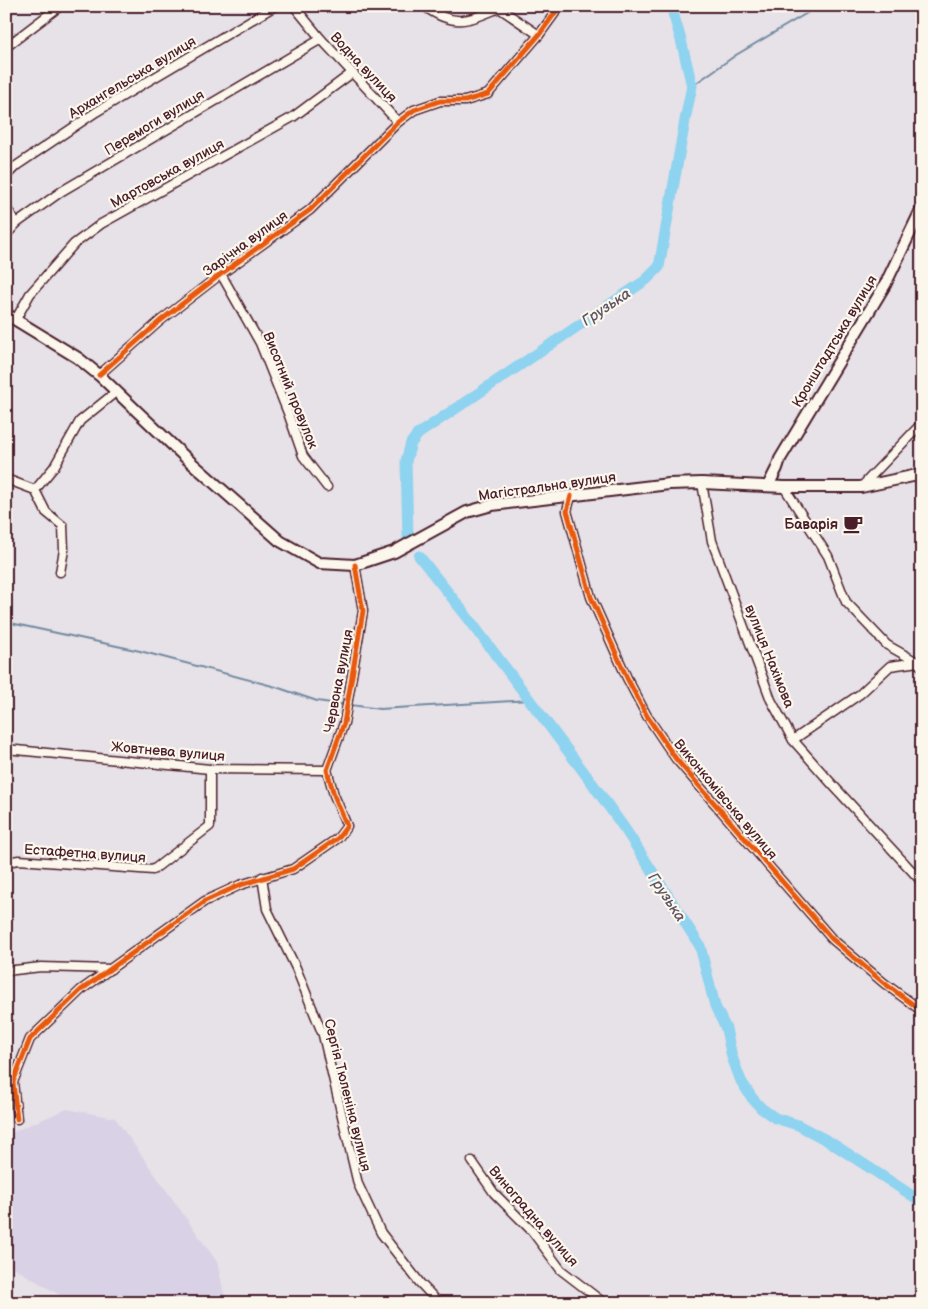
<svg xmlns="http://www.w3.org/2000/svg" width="928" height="1309" viewBox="0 0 928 1309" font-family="'Balsamiq Sans',sans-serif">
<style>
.built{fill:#d9d1e5}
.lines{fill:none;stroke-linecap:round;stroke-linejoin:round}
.stream{stroke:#738ba1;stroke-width:2}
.river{stroke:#8ed3ef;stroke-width:11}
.street-casing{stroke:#4a1f2b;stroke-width:11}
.secondary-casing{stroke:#4a1f2b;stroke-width:14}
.street{stroke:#fbf7ec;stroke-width:8}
.secondary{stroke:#fbf7ec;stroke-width:10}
.cycleway-casing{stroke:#fbf7ec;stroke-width:8}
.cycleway{stroke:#e8590c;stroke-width:5}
.labels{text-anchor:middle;stroke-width:4.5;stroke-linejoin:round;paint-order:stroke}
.street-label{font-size:14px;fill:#4a1f2b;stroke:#fbf7ec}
.poi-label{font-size:14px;font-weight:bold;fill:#4a1f2b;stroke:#fbf7ec;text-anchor:end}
.water-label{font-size:15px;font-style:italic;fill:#5e5566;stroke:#fbf7ec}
</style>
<rect width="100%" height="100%" fill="#e7e1e8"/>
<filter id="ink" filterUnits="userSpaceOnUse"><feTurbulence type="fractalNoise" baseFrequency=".02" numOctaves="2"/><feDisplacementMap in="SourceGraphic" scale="10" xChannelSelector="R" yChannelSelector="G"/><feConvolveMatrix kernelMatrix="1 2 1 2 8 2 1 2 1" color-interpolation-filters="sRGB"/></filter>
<g filter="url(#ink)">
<polygon class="built" points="67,1109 115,1118 217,1262 226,1303 73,1303 6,1263 6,1135"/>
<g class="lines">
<g class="stream">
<polyline points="692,86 736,55 819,6"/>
<polyline points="6,622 140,651 276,687 317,701 346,705"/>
<polyline points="351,705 380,709 529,700"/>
</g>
<g class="river">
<polyline points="408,537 406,461 411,443 418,434 646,280 659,267 686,115 692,86 681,40 671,6"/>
<polyline points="419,556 465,614 592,783 627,832 700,946 715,1006 726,1029 732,1057 741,1081 752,1098 761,1108 775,1118 798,1125 830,1142 922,1202"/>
</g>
<defs>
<g id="street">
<polyline points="294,6 321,39 398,122"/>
<path d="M424 6C454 28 468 21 499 8L539 35"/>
<polyline points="6,47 60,6"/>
<polyline points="6,176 16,166 96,112 275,6"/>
<polyline points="6,208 17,223"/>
<polyline points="6,235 17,223 62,191 321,39"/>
<polyline points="221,274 260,343 288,413 303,456 327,487"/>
<polyline points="16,319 30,294 74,244 101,224 293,117 352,73"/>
<polyline points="99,375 160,321 221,274 310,210 398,122 414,110 440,101 465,101 488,94 539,35 560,6"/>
<polyline points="6,479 35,490 46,512 63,526 64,550 60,572"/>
<polyline points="702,483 712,541 771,700 793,740 831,783 922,882"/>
<polyline points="784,487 828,556 846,602 887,645 917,662 922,667"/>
<polyline points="861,487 922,423"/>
<polyline points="35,490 54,467 80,421 117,391"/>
<polyline points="571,496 567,511 591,597 627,678 647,716 676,759 832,939 884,983 922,1011"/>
<polyline points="793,740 860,694 890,666 918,662"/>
<polyline points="6,749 210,769 327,770"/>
<polyline points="6,862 19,860 153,870 210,826 210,769"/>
<polyline points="262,877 267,909 296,968 323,1035 358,1184 381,1233 420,1283 439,1303"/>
<polyline points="6,971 41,967 111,969"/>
<polyline points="17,1119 13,1082 30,1039 81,990 205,901 240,885 293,869 338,838 347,826 334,795 327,770 344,723 363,611 355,565"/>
<polyline points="472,1161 494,1193 532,1231 561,1270 604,1303"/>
</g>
<g id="secondary">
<polyline points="6,314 78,358 99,375 185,457 280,541 319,563 355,565 394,552 467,512 492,505 669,484 702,483 784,487 861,487 922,474"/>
<polyline points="768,486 777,468 780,459 885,285 922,208"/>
</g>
</defs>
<use href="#street" class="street-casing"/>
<use href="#secondary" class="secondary-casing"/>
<use href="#street" class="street"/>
<use href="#secondary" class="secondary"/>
<defs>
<g id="cycleway">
<polyline points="99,375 160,321 221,274 310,210 398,122 414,110 440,101 465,101 488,94 539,35 560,6"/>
<polyline points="571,496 567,511 591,597 627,678 647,716 676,759 832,939 884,983 922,1011"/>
<polyline points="17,1119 13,1082 30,1039 81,990 205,901 240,885 293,869 338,838 347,826 334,795 327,770 344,723 363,611 355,565"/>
</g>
</defs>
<use href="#cycleway" class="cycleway-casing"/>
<use href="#cycleway" class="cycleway"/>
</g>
</g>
<defs>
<symbol id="cafe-bare" viewBox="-9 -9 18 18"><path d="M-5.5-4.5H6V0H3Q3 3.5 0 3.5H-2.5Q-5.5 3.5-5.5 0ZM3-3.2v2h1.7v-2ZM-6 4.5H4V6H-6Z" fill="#4a1f2b" stroke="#fbf7ec" stroke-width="2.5" paint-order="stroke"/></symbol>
</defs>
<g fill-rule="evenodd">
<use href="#cafe-bare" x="839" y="510" width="28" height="28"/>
</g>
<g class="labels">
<g class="street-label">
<text transform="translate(364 67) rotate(47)" y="5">Водна вулиця</text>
<text transform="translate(132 77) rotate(-31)" y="5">Архангельська вулиця</text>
<text transform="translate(154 122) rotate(-31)" y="5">Перемоги вулиця</text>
<text transform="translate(167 173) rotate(-29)" y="5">Мартовська вулиця</text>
<text transform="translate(245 243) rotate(-36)" y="5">Зарічна вулиця</text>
<text transform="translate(834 341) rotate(-59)" y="5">Кронштадтська вулиця</text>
<text transform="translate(291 390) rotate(68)" y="5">Висотний провулок</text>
<text transform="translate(547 486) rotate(-8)" y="5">Магістральна вулиця</text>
<text transform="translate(770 656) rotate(68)" y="5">вулиця Нахімова</text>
<text transform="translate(338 681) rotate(-79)" y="5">Червона вулиця</text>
<text transform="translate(168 751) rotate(5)" y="5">Жовтнева вулиця</text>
<text transform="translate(726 799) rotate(50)" y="5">Виконкомівська вулиця</text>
<text transform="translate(85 853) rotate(4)" y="5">Естафетна вулиця</text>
<text transform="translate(348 1095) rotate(76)" y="5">Сергія Тюленіна вулиця</text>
<text transform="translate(534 1216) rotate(49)" y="5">Виноградна вулиця</text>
</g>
<g class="poi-label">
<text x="838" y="529">Баварія</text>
</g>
<g class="water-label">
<text transform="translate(606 307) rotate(-34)" y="5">Грузька</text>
<text transform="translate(667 897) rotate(56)" y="5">Грузька</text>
</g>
</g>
<rect width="928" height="1309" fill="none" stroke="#fbf7ec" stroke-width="25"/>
<rect x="12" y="12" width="903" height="1284" fill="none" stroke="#4a1f2b" stroke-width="2" filter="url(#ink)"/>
</svg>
